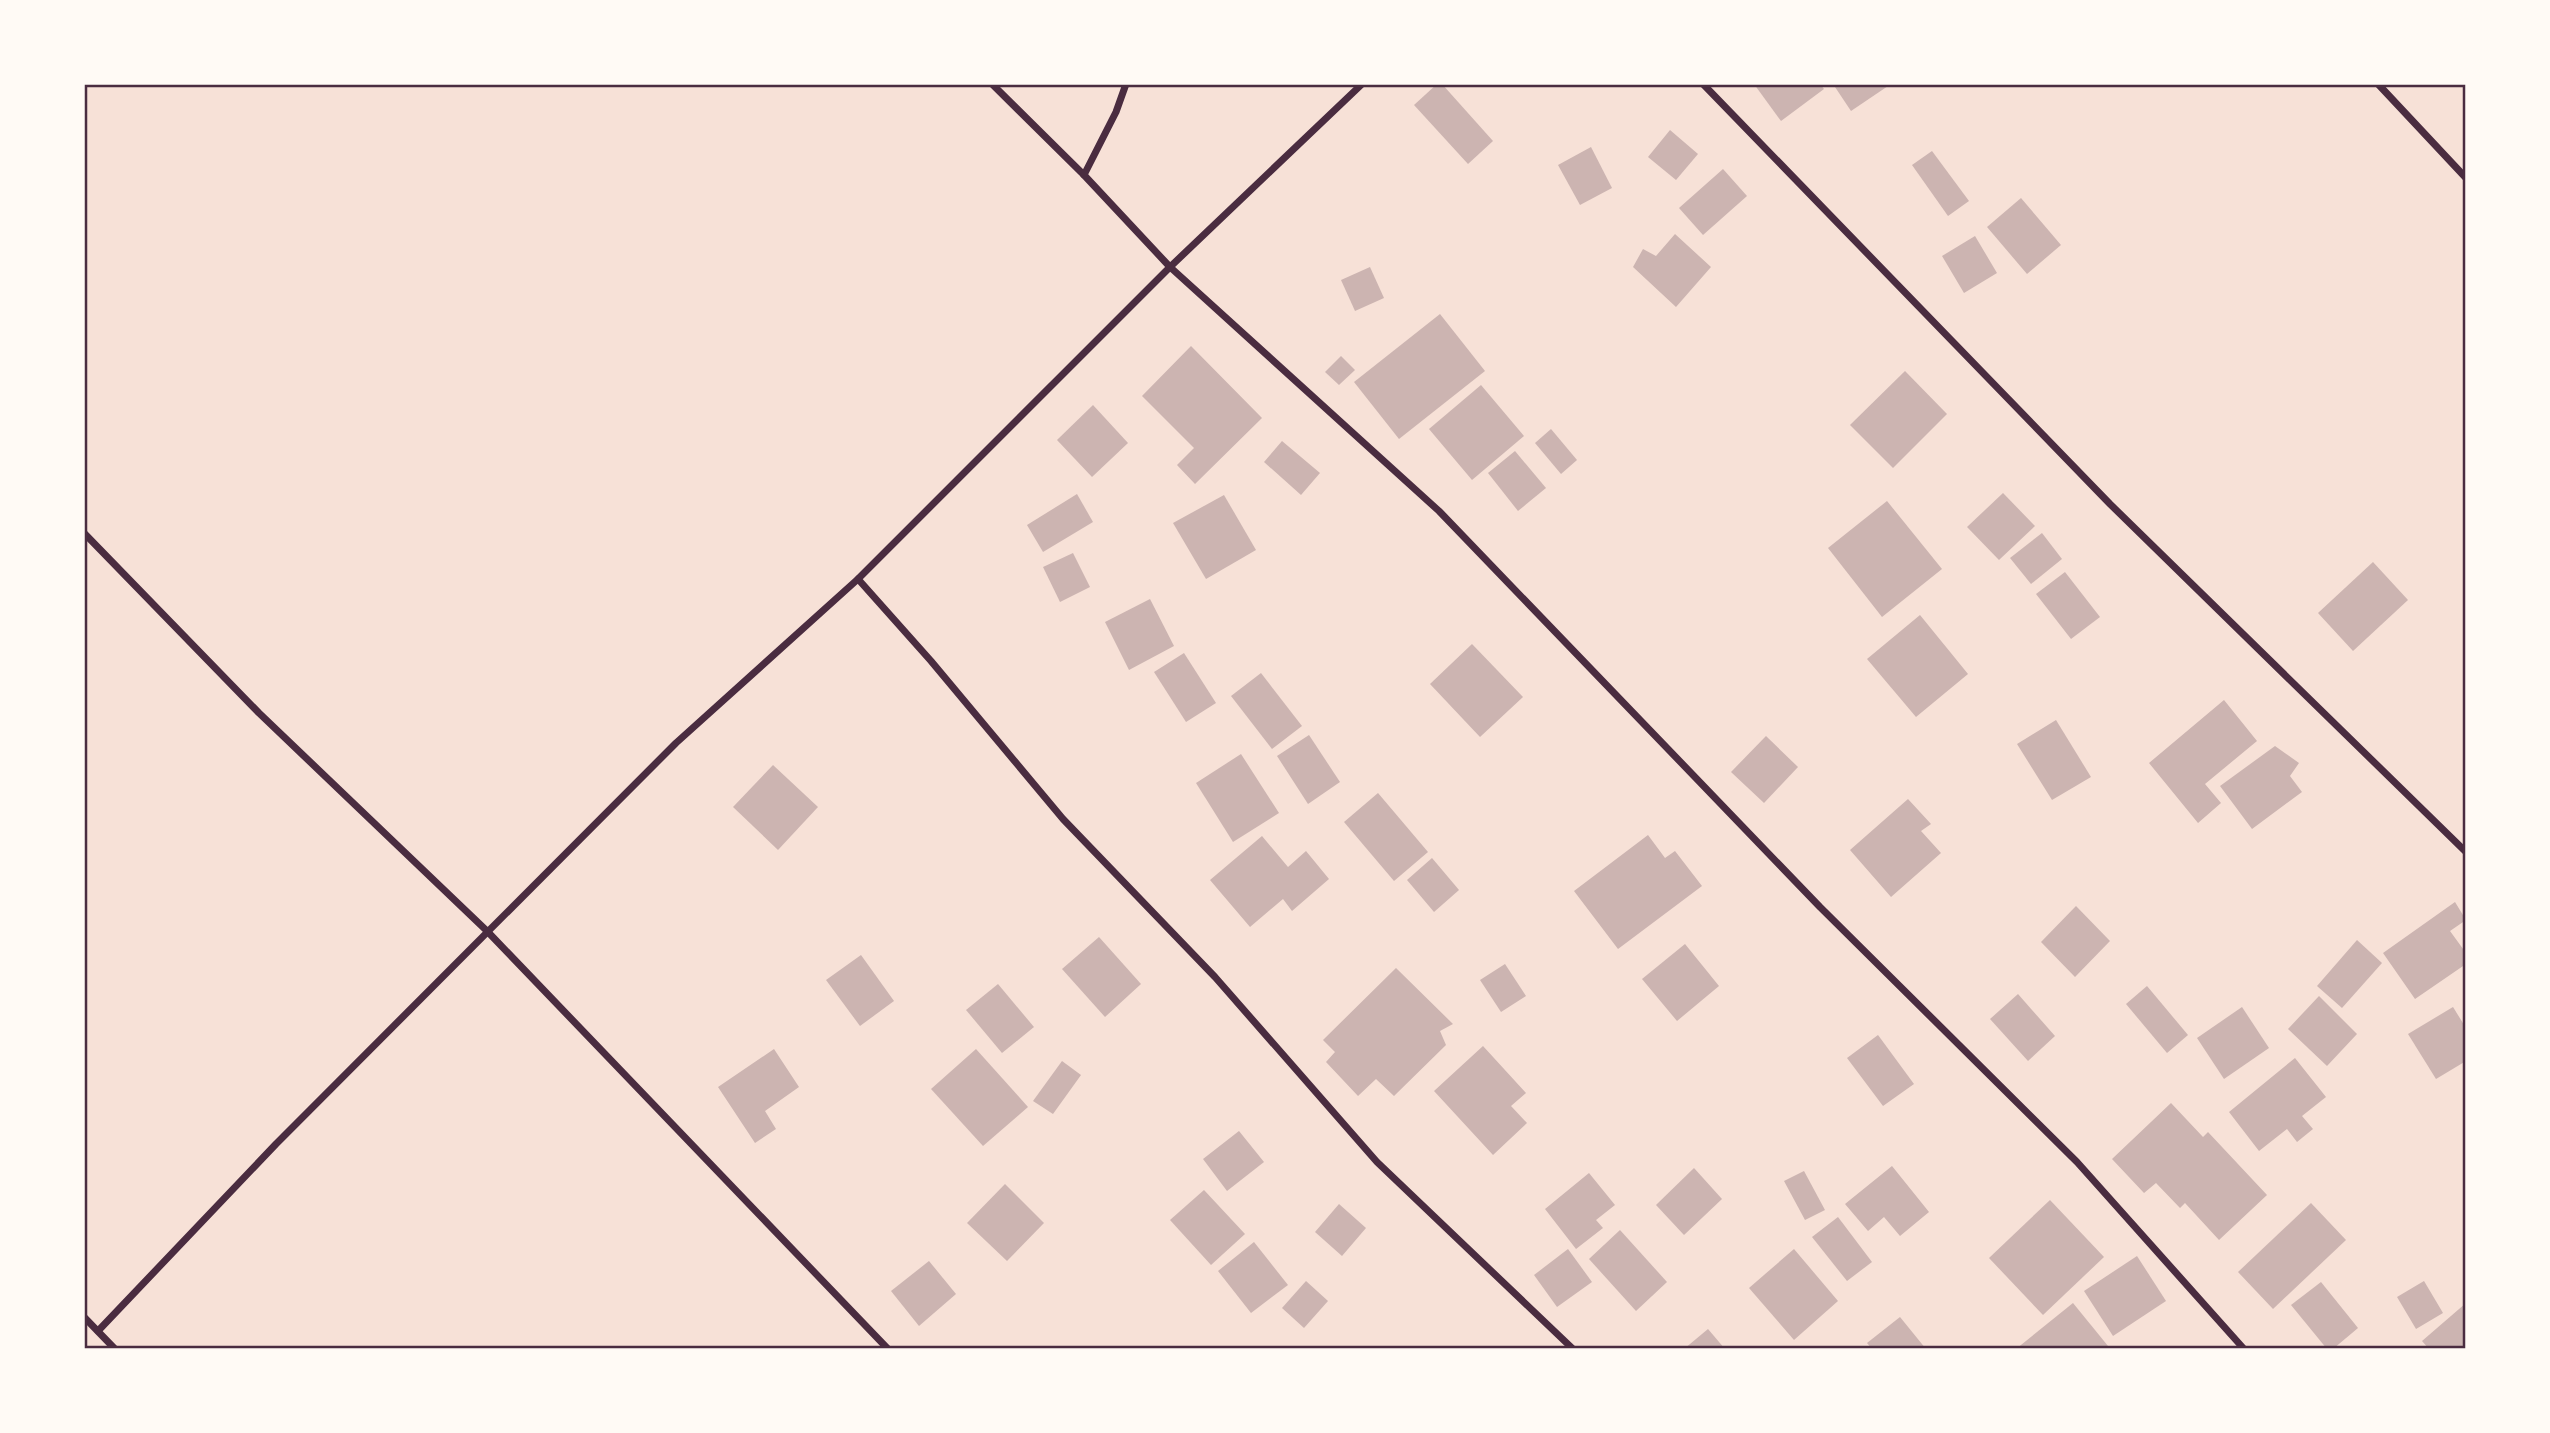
<svg xmlns="http://www.w3.org/2000/svg" width="2550" height="1433" viewBox="0 0 2550 1433" font-family="'Zilla Slab',serif">
<style>
.building{fill:#ccb4b1}
.lines{fill:none;stroke-linecap:round;stroke-linejoin:round}
.minor{stroke:#4a2c40;stroke-width:7}
.neatline{fill:none;stroke:#4a2c40;stroke-width:2.5}
</style>
<rect width="100%" height="100%" fill="#f7e1d7"/>
<g class="building">
<polygon points="1437,84 1442,84 1493,141 1468,164 1414,105"/>
<polygon points="1754,84 1820,84 1824,89 1781,121"/>
<polygon points="1833,84 1891,84 1851,111"/>
<polygon points="1670,130 1698,154 1676,180 1648,157"/>
<polygon points="1591,147 1612,188 1580,205 1558,165"/>
<polygon points="1932,151 1969,201 1948,216 1912,165"/>
<polygon points="1723,169 1747,196 1703,235 1679,208"/>
<polygon points="2021,198 2061,245 2027,274 1987,227"/>
<polygon points="1675,234 1711,267 1676,307 1633,267 1643,249 1656,256"/>
<polygon points="1975,236 1997,273 1964,293 1942,256"/>
<polygon points="1370,267 1384,298 1355,311 1341,280"/>
<polygon points="1440,314 1485,371 1399,439 1354,382"/>
<polygon points="1191,346 1262,418 1195,484 1177,465 1194,448 1142,396"/>
<polygon points="1341,356 1355,370 1339,385 1325,372"/>
<polygon points="1905,371 1947,414 1893,468 1850,425"/>
<polygon points="1481,385 1524,436 1472,480 1429,429"/>
<polygon points="1093,405 1128,443 1092,477 1057,440"/>
<polygon points="1551,429 1577,460 1561,474 1535,443"/>
<polygon points="1282,441 1320,473 1301,495 1264,462"/>
<polygon points="1515,451 1546,488 1518,511 1488,473"/>
<polygon points="2003,493 2035,526 1999,560 1967,527"/>
<polygon points="1077,494 1093,522 1043,552 1027,525"/>
<polygon points="1224,495 1256,550 1206,579 1173,523"/>
<polygon points="1887,501 1942,569 1882,617 1828,548"/>
<polygon points="2042,533 2062,559 2031,584 2010,558"/>
<polygon points="1073,553 1090,587 1060,602 1043,567"/>
<polygon points="2373,562 2408,600 2353,651 2318,613"/>
<polygon points="2065,572 2100,617 2071,639 2036,594"/>
<polygon points="1150,599 1174,646 1129,670 1105,622"/>
<polygon points="1920,615 1968,674 1916,717 1867,659"/>
<polygon points="1472,644 1523,697 1480,737 1430,684"/>
<polygon points="1184,653 1216,703 1186,722 1154,672"/>
<polygon points="1261,673 1302,726 1272,749 1231,696"/>
<polygon points="2224,700 2257,741 2205,784 2221,803 2198,823 2149,763"/>
<polygon points="2056,720 2091,777 2052,800 2017,744"/>
<polygon points="1309,735 1340,782 1308,804 1277,756"/>
<polygon points="1766,736 1798,767 1764,803 1731,772"/>
<polygon points="2275,746 2299,763 2290,776 2302,792 2252,829 2220,786"/>
<polygon points="1241,754 1279,813 1233,842 1196,783"/>
<polygon points="773,765 818,807 778,850 733,807"/>
<polygon points="1378,793 1428,852 1394,881 1344,822"/>
<polygon points="1908,799 1931,824 1921,831 1941,853 1891,897 1850,850"/>
<polygon points="1648,835 1665,858 1675,851 1702,886 1618,949 1574,891"/>
<polygon points="1262,836 1288,867 1306,851 1329,879 1292,911 1283,899 1250,927 1210,880"/>
<polygon points="1432,858 1459,890 1434,912 1407,880"/>
<polygon points="2455,902 2466,920 2450,931 2466,953 2466,964 2415,999 2383,953"/>
<polygon points="2076,906 2110,941 2075,977 2041,942"/>
<polygon points="1099,937 1141,984 1105,1017 1062,969"/>
<polygon points="2357,940 2382,963 2342,1008 2317,986"/>
<polygon points="1685,944 1719,986 1677,1021 1642,979"/>
<polygon points="861,955 894,1001 860,1026 826,980"/>
<polygon points="1505,964 1526,996 1501,1012 1480,980"/>
<polygon points="1396,968 1453,1024 1440,1031 1446,1045 1394,1096 1376,1079 1358,1096 1326,1062 1335,1052 1323,1040"/>
<polygon points="998,984 1034,1027 1002,1053 966,1010"/>
<polygon points="2147,986 2188,1035 2167,1053 2126,1004"/>
<polygon points="2018,994 2055,1036 2028,1061 1990,1019"/>
<polygon points="2319,996 2357,1034 2327,1066 2288,1029"/>
<polygon points="2242,1007 2269,1048 2224,1079 2197,1038"/>
<polygon points="2453,1007 2466,1028 2466,1061 2436,1079 2408,1034"/>
<polygon points="1878,1035 1914,1084 1883,1106 1847,1058"/>
<polygon points="1483,1046 1526,1093 1511,1106 1527,1123 1493,1155 1434,1091"/>
<polygon points="774,1049 799,1087 765,1111 776,1129 755,1143 718,1087"/>
<polygon points="976,1049 1028,1107 983,1146 931,1089"/>
<polygon points="2295,1058 2326,1097 2302,1116 2313,1129 2297,1142 2287,1129 2259,1151 2229,1112"/>
<polygon points="1062,1061 1081,1075 1053,1114 1033,1101"/>
<polygon points="2171,1103 2203,1137 2208,1132 2267,1195 2219,1240 2185,1203 2180,1208 2156,1183 2144,1193 2112,1159"/>
<polygon points="1239,1131 1264,1162 1227,1191 1203,1159"/>
<polygon points="1892,1166 1929,1212 1900,1236 1884,1217 1868,1231 1845,1204"/>
<polygon points="1694,1168 1722,1199 1684,1235 1656,1205"/>
<polygon points="1804,1171 1825,1210 1805,1220 1784,1181"/>
<polygon points="1589,1173 1615,1205 1596,1220 1603,1228 1576,1249 1545,1209"/>
<polygon points="1005,1184 1044,1223 1007,1261 967,1223"/>
<polygon points="1204,1190 1245,1234 1211,1265 1170,1220"/>
<polygon points="2050,1200 2104,1257 2043,1315 1989,1258"/>
<polygon points="2311,1203 2346,1240 2273,1309 2238,1272"/>
<polygon points="1339,1204 1366,1228 1342,1256 1315,1232"/>
<polygon points="1838,1217 1872,1262 1847,1281 1812,1237"/>
<polygon points="1620,1230 1667,1282 1636,1311 1589,1259"/>
<polygon points="1254,1242 1288,1285 1251,1313 1218,1271"/>
<polygon points="1568,1249 1592,1282 1557,1307 1534,1275"/>
<polygon points="1794,1249 1838,1301 1794,1340 1749,1288"/>
<polygon points="2137,1256 2166,1301 2113,1336 2084,1291"/>
<polygon points="929,1261 956,1294 919,1326 891,1291"/>
<polygon points="1306,1281 1328,1301 1304,1328 1282,1308"/>
<polygon points="2424,1281 2443,1313 2416,1329 2397,1297"/>
<polygon points="2321,1282 2358,1328 2333,1349 2327,1349 2291,1305"/>
<polygon points="2073,1303 2108,1346 2104,1349 2016,1349"/>
<polygon points="2466,1303 2466,1349 2429,1349 2422,1341"/>
<polygon points="1900,1317 1926,1349 1872,1349 1867,1343"/>
<polygon points="1708,1329 1725,1349 1684,1349"/>
</g>
<g class="lines">
<g class="minor">
<polyline points="992,84 1084,175 1170,267 1439,511 1820,907 2077,1162 2244,1349"/>
<polyline points="1703,84 2110,504 2466,852"/>
<polyline points="2378,84 2466,178"/>
<polyline points="1084,175 1116,112 1126,84"/>
<polyline points="84,533 259,713 487,931 888,1349"/>
<polyline points="858,579 931,661 1063,819 1215,977 1377,1162 1573,1349"/>
<polyline points="84,1317 115,1349"/>
<polyline points="98,1331 276,1144 676,743 858,579 1170,267 1362,84"/>
</g>
</g>
<rect width="2550" height="1433" fill="none" stroke="#fffaf5" stroke-width="172"/>
<rect x="86" y="86" width="2378" height="1261" class="neatline"/>
</svg>
